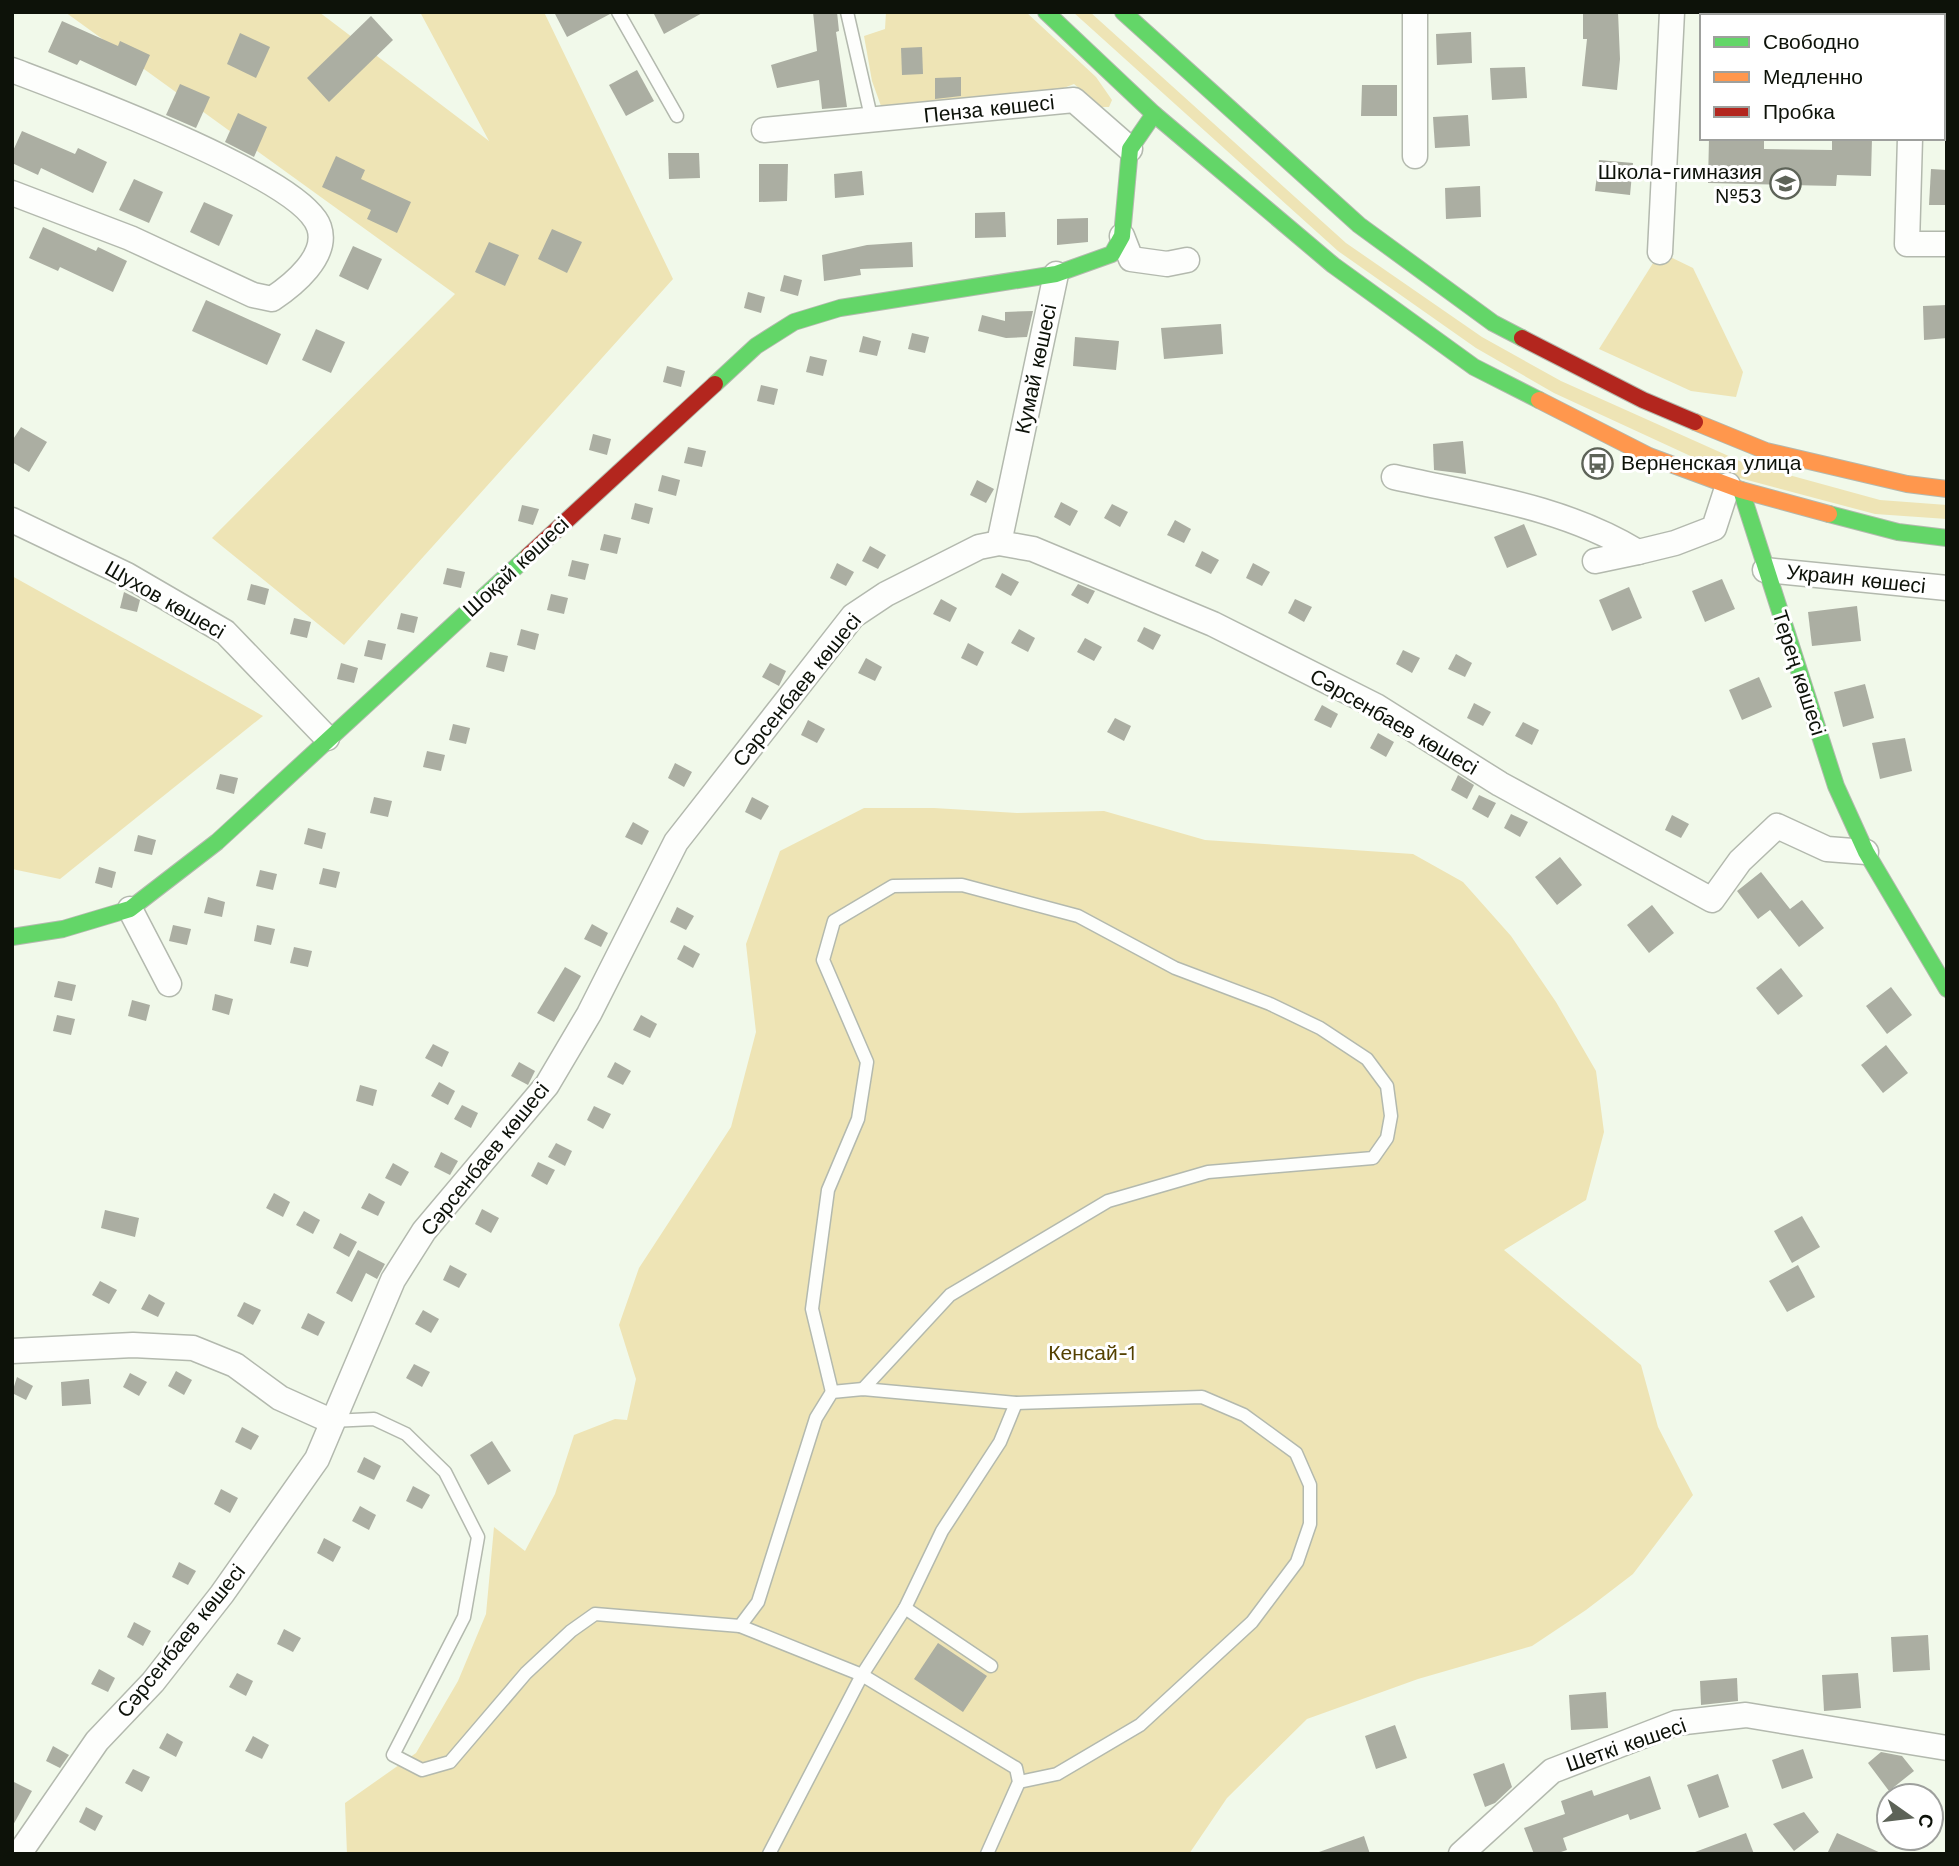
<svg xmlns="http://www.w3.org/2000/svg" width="1959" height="1866" viewBox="0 0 1959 1866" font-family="'Work Sans',sans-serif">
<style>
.green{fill:#eee4b5}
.building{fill:#abaea2}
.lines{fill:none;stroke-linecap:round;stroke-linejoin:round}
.lane-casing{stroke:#b3b9ae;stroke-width:15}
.street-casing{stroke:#b3b9ae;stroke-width:27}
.fast-casing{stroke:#b3b9ae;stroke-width:18}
.slow-casing{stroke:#b3b9ae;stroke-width:18}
.jam-casing{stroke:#b3b9ae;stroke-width:18}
.lane{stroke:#fdfefc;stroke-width:12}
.street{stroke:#fdfefc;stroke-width:24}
.fast{stroke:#63d668;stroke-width:16}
.slow{stroke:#ff974d;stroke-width:16}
.jam{stroke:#b3261e;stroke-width:16}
.labels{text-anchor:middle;stroke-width:6;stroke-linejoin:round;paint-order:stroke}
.street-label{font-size:21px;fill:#0d1209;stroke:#fff}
.poi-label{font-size:21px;fill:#0d1209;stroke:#fff;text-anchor:end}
.park-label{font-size:21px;fill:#544100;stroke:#fff}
</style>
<rect width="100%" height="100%" fill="#f1f9ea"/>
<g class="green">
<polygon points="65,12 319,12 489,141 420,12 544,12 673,279 344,645 212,538 455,294"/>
<polygon points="886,12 1026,12 1096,77 1112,100 1109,107 1101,107 1074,84 1051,93 889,108 881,106 872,81 864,36 885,29"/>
<polygon points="1073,12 1090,12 1346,243 1482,337 1561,381 1742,462 1880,500 1947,505 1947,519 1875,514 1736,477 1554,393 1476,348 1338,251"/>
<polygon points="1660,252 1693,268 1743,372 1736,397 1691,391 1599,349"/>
<polygon points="12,576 263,716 60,879 12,869"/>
<polygon points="864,808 934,808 1017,813 1104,811 1205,840 1413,854 1463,882 1511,936 1556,1002 1596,1071 1604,1132 1586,1200 1504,1250 1641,1365 1658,1427 1693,1495 1633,1574 1586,1610 1532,1646 1418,1679 1307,1719 1227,1798 1189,1854 347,1854 345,1803 416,1753 458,1681 486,1614 494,1527 525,1551 555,1494 574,1435 615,1419 627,1420 636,1379 619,1325 639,1268 731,1127 756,1032 746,944 780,851"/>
</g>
<g class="building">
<polygon points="554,12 609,12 610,14 567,37"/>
<polygon points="653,12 704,12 664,34"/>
<polygon points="813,12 837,12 839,31 836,32 847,107 822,109 819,80 777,88 771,65 817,51"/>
<polygon points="1583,12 1618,12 1620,59 1617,90 1582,86 1587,39 1583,39"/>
<polygon points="371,16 393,40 329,102 307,78"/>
<polygon points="62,21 118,46 120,41 150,55 136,86 80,60 77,65 48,52"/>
<polygon points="1471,32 1472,63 1437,65 1436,34"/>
<polygon points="240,33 270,47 256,78 227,64"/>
<polygon points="922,47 923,74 902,75 901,48"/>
<polygon points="1525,67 1527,98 1492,100 1490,68"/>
<polygon points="637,70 654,101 626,116 609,85"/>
<polygon points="961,77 961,96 935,99 935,78"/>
<polygon points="180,84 210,97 196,128 166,115"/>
<polygon points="1362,85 1397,85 1397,116 1361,116"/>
<polygon points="238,113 267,127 254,157 225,142"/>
<polygon points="1468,115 1470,146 1435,148 1433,117"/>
<polygon points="22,131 75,154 78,148 107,162 93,193 41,168 38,175 12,163 12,153"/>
<polygon points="1709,138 1764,138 1764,149 1832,150 1832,138 1872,138 1871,176 1837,175 1836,186 1708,183"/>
<polygon points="668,153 699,153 700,178 669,179"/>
<polygon points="336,156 365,170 361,179 411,202 397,233 367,219 371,210 322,187"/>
<polygon points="1599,160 1633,163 1630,195 1595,191"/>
<polygon points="759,164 788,164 787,201 759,202"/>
<polygon points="1931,169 1947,170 1947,205 1929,205"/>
<polygon points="862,171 864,195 835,198 834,174"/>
<polygon points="134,179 163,192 149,223 119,210"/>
<polygon points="1480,186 1481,217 1446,219 1445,188"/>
<polygon points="204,202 233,215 219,246 190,232"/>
<polygon points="1005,212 1006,237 975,238 975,213"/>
<polygon points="1088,218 1088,242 1057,245 1057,219"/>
<polygon points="43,227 96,251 98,247 127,261 113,292 60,267 58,271 29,258"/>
<polygon points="552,229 582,242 567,273 538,259"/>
<polygon points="489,242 519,255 505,286 475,272"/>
<polygon points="912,242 913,267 860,269 861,275 824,281 822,255 867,245"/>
<polygon points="353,246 382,259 368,290 339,276"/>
<polygon points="784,275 802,280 798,296 780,291"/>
<polygon points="748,292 765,297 761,313 744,308"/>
<polygon points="206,300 281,334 267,365 192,331"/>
<polygon points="1947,305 1947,338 1924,340 1923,306"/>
<polygon points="1033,311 1027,337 1006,338 978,331 982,315 1005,321 1005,312"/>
<polygon points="1221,324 1223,354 1164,359 1161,328"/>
<polygon points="316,329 345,342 331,373 302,360"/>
<polygon points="912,333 929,337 925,353 908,349"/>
<polygon points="863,336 881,341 877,356 859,352"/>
<polygon points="1075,337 1119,341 1116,370 1073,366"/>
<polygon points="810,356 827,360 823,376 806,372"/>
<polygon points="667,366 685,371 681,387 663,382"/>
<polygon points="761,385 778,389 774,405 757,401"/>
<polygon points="21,427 47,442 29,472 12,462 12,441"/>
<polygon points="593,434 611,439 607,455 589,450"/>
<polygon points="1463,441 1466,474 1434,470 1433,444"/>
<polygon points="688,447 706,451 702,467 684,463"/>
<polygon points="662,475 680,480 676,496 658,491"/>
<polygon points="977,480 994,489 986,503 970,495"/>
<polygon points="1061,502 1078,511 1070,526 1054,517"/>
<polygon points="635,503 653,508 649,524 631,519"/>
<polygon points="1112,504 1128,512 1120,527 1104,518"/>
<polygon points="522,505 539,509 533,525 518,521"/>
<polygon points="1175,520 1191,529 1184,543 1167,535"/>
<polygon points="1524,524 1537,555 1507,568 1494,537"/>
<polygon points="604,534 621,538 617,554 600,550"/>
<polygon points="870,546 886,555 878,569 862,561"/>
<polygon points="1202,551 1219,560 1211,574 1195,566"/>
<polygon points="572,560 589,564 585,580 568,576"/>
<polygon points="837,563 854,572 846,586 830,578"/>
<polygon points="1253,563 1270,572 1262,586 1246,578"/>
<polygon points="447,568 465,572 461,588 443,584"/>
<polygon points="1002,573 1019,582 1011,596 995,587"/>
<polygon points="1722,579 1735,609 1705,622 1692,591"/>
<polygon points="251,584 269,589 265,605 247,600"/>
<polygon points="1078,584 1095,591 1088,604 1071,595"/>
<polygon points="1629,587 1642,618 1612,631 1599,600"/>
<polygon points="124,592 140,600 137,612 120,608"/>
<polygon points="551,594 568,598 564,614 547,610"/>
<polygon points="941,599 957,608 950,622 933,614"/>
<polygon points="1295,599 1312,607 1304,622 1288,613"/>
<polygon points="1857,606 1861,641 1812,646 1808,612"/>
<polygon points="401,613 418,617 414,633 397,629"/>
<polygon points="294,618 311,622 307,638 290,634"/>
<polygon points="1144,627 1161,635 1153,650 1137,641"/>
<polygon points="521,629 539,634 535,650 517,645"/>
<polygon points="1019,629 1035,638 1028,652 1011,643"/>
<polygon points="1085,638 1102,647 1094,661 1077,652"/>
<polygon points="368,640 386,644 382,660 364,656"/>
<polygon points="968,643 984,652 977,666 961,658"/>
<polygon points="1403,650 1420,658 1412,673 1396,664"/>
<polygon points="490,652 508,656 504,672 486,667"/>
<polygon points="1456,654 1472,663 1465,677 1448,669"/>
<polygon points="866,658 882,667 875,681 858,673"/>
<polygon points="341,663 358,668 354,683 337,679"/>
<polygon points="770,663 786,671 779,686 762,677"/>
<polygon points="1759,677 1772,707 1742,720 1729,690"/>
<polygon points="1865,684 1874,718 1843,727 1834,692"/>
<polygon points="1474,703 1491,712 1483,726 1467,718"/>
<polygon points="1322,705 1338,714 1331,728 1314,720"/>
<polygon points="1115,718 1131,726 1124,741 1107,732"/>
<polygon points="808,720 825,729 817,743 801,735"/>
<polygon points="1523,722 1539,730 1532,745 1515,736"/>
<polygon points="453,724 470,728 466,744 449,740"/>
<polygon points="1378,733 1394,742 1386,757 1370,748"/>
<polygon points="1905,738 1912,771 1880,779 1872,743"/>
<polygon points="427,751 445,755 441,771 423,767"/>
<polygon points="675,763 692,772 684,787 668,778"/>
<polygon points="220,774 238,778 234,794 216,789"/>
<polygon points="1458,775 1474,785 1467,799 1451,790"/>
<polygon points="1479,795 1496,803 1488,818 1472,809"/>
<polygon points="374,797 392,801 388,817 370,813"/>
<polygon points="752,797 769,806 761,820 745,812"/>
<polygon points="1511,814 1528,822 1520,837 1504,828"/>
<polygon points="1672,815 1689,824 1681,838 1665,830"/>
<polygon points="633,822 649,831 642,845 625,837"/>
<polygon points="308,828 326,833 322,849 304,844"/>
<polygon points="138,835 156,840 152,855 134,851"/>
<polygon points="1560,857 1582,885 1557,905 1535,877"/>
<polygon points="99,867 116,872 112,888 95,883"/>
<polygon points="323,868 340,872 336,888 319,884"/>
<polygon points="260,870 277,874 273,890 256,886"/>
<polygon points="1761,872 1790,909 1802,900 1824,928 1799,947 1770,910 1758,919 1737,891"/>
<polygon points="208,897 225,902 222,917 204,913"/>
<polygon points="1652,905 1674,933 1649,953 1627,925"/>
<polygon points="677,907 694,916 686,930 670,922"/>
<polygon points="592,924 608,933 601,947 584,939"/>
<polygon points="173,925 191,929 187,945 169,941"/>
<polygon points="257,925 275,929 271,945 254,941"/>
<polygon points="684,945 700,954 693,968 677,959"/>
<polygon points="294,947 312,951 308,967 290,963"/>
<polygon points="565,967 581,976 554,1022 537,1013"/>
<polygon points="1781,968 1803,996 1778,1015 1756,988"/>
<polygon points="58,981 76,985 72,1001 54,997"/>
<polygon points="1891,987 1912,1015 1887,1034 1866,1006"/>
<polygon points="215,994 233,999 229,1015 212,1010"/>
<polygon points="132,1000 150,1005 146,1021 128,1016"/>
<polygon points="57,1015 75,1019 71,1035 53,1031"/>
<polygon points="641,1015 657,1024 650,1038 633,1030"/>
<polygon points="433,1044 449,1052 442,1067 425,1058"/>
<polygon points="1886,1045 1908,1073 1883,1093 1861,1065"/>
<polygon points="519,1062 535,1071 528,1085 511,1076"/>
<polygon points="615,1062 631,1071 623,1085 607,1077"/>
<polygon points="439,1082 455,1091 448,1105 431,1096"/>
<polygon points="360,1085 377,1090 373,1106 356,1101"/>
<polygon points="462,1105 478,1113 471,1128 454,1119"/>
<polygon points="594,1106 611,1114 603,1129 587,1120"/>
<polygon points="556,1143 572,1151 565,1166 548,1157"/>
<polygon points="441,1152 458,1161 450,1175 434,1167"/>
<polygon points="538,1162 555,1170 547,1185 531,1176"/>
<polygon points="393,1163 409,1172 401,1186 385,1178"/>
<polygon points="274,1193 290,1202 283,1217 266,1208"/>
<polygon points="369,1193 385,1202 378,1216 361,1208"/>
<polygon points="482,1209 499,1218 491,1233 475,1224"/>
<polygon points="105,1210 139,1218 135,1237 101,1228"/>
<polygon points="304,1211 320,1220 313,1234 296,1225"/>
<polygon points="1802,1216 1820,1247 1792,1263 1774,1231"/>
<polygon points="340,1233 357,1242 349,1257 333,1248"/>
<polygon points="358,1250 385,1264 377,1279 366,1273 352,1302 336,1293"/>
<polygon points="450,1265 467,1274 459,1288 443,1280"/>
<polygon points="1798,1265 1815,1297 1787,1312 1769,1281"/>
<polygon points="100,1281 117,1290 109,1304 92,1295"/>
<polygon points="149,1294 165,1303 158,1317 141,1309"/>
<polygon points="244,1302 261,1310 253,1325 237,1316"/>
<polygon points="423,1310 439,1319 431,1333 415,1324"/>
<polygon points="308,1313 325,1322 318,1336 301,1328"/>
<polygon points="414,1364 430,1372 422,1387 406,1378"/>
<polygon points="176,1371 192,1380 184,1395 168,1386"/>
<polygon points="130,1373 147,1382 139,1396 123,1387"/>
<polygon points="17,1377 33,1386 26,1400 12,1393"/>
<polygon points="89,1379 91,1404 62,1406 61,1382"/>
<polygon points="242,1427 259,1436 251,1450 235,1442"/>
<polygon points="492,1441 511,1471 488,1485 470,1455"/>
<polygon points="364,1457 381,1466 374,1480 357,1472"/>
<polygon points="413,1486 430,1495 422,1509 406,1501"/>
<polygon points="221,1489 238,1498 230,1513 214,1504"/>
<polygon points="360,1506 376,1515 369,1530 352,1521"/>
<polygon points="324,1538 341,1547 333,1562 317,1553"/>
<polygon points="179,1562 196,1571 188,1585 172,1577"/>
<polygon points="134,1622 151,1631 143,1646 127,1637"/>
<polygon points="284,1629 301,1638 293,1652 277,1644"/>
<polygon points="1928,1635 1930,1670 1893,1672 1891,1637"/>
<polygon points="938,1643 987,1676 963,1712 914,1679"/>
<polygon points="99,1669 115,1678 108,1692 91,1684"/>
<polygon points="237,1673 253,1681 246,1696 229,1687"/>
<polygon points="1858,1673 1861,1708 1824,1711 1822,1675"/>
<polygon points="1737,1678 1738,1701 1701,1705 1700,1681"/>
<polygon points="1606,1692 1608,1728 1571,1730 1569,1695"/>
<polygon points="1395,1725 1407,1758 1376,1769 1365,1736"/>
<polygon points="167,1733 183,1742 176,1757 159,1748"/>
<polygon points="253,1736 269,1745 262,1759 245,1751"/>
<polygon points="53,1746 69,1755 60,1768 46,1761"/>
<polygon points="1803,1749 1813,1778 1782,1789 1772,1760"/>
<polygon points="1881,1752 1902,1756 1914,1771 1889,1791 1868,1763"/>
<polygon points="1504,1763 1512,1787 1495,1803 1485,1807 1473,1774"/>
<polygon points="133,1769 150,1777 142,1792 125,1783"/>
<polygon points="1718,1774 1729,1807 1699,1818 1687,1785"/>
<polygon points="1650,1776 1661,1809 1630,1820 1628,1814 1563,1838 1567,1850 1555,1854 1534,1854 1524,1828 1565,1814 1561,1801 1592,1790 1594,1796"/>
<polygon points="12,1781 32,1791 12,1827"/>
<polygon points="86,1807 103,1816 95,1831 79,1822"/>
<polygon points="1804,1812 1819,1832 1794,1851 1773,1824"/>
<polygon points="1746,1833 1754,1854 1695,1854 1695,1852"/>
<polygon points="1837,1833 1883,1854 1827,1854"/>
<polygon points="1364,1836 1370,1854 1320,1854 1319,1852"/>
</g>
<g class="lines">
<defs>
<g id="lane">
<polyline points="618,12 677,116"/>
<polyline points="847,12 872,121"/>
<polyline points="832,1392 812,1309 828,1190 858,1119 867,1062 823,960 834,921 893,886 962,885 1078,916 1175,968 1270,1004 1320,1028 1367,1059 1387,1086 1391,1116 1387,1138 1373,1158 1208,1172 1108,1201 950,1295 863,1389"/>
<polyline points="331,1421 374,1419 406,1434 445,1472 478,1537 464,1617 393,1755 422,1770 450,1762 526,1673 571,1631 595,1614 740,1626 758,1602 816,1418 832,1392 863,1389 1016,1403 1202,1397 1244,1415 1296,1453 1310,1485 1310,1524 1297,1562 1252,1622 1140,1725 1057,1774 1019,1782"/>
<polyline points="905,1608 942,1531 1000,1442 1016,1403"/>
<polyline points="740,1626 862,1675 905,1608 991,1666"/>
<polyline points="769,1854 862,1675 1016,1768 1019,1782 987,1854"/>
</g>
<g id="street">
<polyline points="1912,16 1913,12"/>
<path d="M12 70C67 91 302 177 319 227 329 256 293 285 272 299L253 295 130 238 12 193"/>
<polyline points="764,130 1074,100 1130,149"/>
<polyline points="1910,138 1907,244 1947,244"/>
<polyline points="1415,156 1415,12"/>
<polyline points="1122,236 1131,259 1167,264 1187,260"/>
<polyline points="1660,252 1672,12"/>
<path d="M1394 477C1479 496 1562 506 1638 552L1675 543 1714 528 1728 485"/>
<polyline points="12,520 127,575 225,632 327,738"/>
<polyline points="999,543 1056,274"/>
<polyline points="1595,561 1638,552"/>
<polyline points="1765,570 1947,588"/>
<polyline points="130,909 169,984"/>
<polyline points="12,1351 133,1345 193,1348 235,1365 280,1398 331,1421"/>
<polyline points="19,1854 97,1741 153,1682 222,1594 317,1459 393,1280 424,1231 547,1085 589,1014 676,842 853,616 886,594 979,547 999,543 1033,549 1213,624 1376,706 1500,784 1712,900 1740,861 1777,826 1827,849 1866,852"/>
<polyline points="1461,1854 1552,1771 1676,1723 1746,1715 1947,1748"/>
</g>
<g id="fast">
<polyline points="1046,12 1154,114 1333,265 1474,367 1539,400"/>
<polyline points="1123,12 1359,225 1493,323 1522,338"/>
<polyline points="715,384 756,346 794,322 840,308 1056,274 1112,254 1122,236 1130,149 1154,114"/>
<polyline points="1741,490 1836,786 1866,852 1947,989"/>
<polyline points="1829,514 1898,532 1947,538"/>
<polyline points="12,937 63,929 130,909 217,842 528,556"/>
</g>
<g id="slow">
<polyline points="1539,400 1649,456 1741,490 1829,514"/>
<polyline points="1695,422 1766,451 1907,484 1947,489"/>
</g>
<g id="jam">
<polyline points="1522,338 1643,400 1695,422"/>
<polyline points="528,556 715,384"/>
</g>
</defs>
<use href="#lane" class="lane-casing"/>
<use href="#street" class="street-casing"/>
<use href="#fast" class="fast-casing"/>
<use href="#slow" class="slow-casing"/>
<use href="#jam" class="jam-casing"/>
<use href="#lane" class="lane"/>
<use href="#street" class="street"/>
<use href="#fast" class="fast"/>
<use href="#slow" class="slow"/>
<use href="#jam" class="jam"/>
</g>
<defs>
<symbol id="school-ring" viewBox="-11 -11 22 22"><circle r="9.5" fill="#fff" stroke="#5d6358" stroke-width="1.5"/><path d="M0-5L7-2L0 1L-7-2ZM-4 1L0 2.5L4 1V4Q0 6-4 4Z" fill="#5d6358"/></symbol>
<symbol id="bus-ring" viewBox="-11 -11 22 22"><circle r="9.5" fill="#fff" stroke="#5d6358" stroke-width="1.5"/><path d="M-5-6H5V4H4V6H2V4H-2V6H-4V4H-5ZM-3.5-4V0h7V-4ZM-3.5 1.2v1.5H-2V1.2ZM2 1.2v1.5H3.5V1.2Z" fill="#5d6358"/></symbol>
</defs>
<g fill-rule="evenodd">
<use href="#school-ring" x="1768" y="166" width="35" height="35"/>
<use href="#bus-ring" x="1580" y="446" width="35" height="35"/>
</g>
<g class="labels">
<g class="street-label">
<text transform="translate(989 109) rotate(-6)" y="7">Пенза көшесі</text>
<text transform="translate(1036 369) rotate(-78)" y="7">Кумай көшесі</text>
<text transform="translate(516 567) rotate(-43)" y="7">Шоқай көшесі</text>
<text transform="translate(1856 579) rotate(6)" y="7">Украин көшесі</text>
<text transform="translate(165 600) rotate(30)" y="7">Шухов көшесі</text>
<text transform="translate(1799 673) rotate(72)" y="7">Терең көшесі</text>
<text transform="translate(797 690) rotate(-51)" y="7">Сәрсенбаев көшесі</text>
<text transform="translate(1394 722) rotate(30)" y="7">Сәрсенбаев көшесі</text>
<text transform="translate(485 1159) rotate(-51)" y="7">Сәрсенбаев көшесі</text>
<text transform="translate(181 1641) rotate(-51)" y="7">Сәрсенбаев көшесі</text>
<text transform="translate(1626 1745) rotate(-19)" y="7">Шеткі көшесі</text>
</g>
<g class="poi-label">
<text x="1762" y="179">Школа-гимназия<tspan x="1762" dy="24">№53</tspan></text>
<text x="1621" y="470" text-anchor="start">Верненская улица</text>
</g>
<g class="park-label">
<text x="1092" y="1360">Кенсай-1</text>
</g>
</g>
<rect width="1959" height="1866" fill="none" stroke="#0d1209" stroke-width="28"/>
<rect x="1700" y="14" width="245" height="126" fill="#ffffff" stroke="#9ea09d" stroke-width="2"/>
<rect x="1714" y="37" width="35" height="10" fill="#63d668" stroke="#9ea09d" stroke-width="2"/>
<text x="1763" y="49" font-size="21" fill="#0d1209">Свободно</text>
<rect x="1714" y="72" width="35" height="10" fill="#ff974d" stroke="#9ea09d" stroke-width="2"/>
<text x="1763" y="84" font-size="21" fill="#0d1209">Медленно</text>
<rect x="1714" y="107" width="35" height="10" fill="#b3261e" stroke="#9ea09d" stroke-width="2"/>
<text x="1763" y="119" font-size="21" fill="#0d1209">Пробка</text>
<g transform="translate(1910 1817) rotate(104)"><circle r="33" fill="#ffffff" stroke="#9ea09d" stroke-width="2"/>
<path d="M0-5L12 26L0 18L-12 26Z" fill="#5d6358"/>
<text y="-10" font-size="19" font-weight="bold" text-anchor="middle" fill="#0d1209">С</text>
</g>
</svg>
